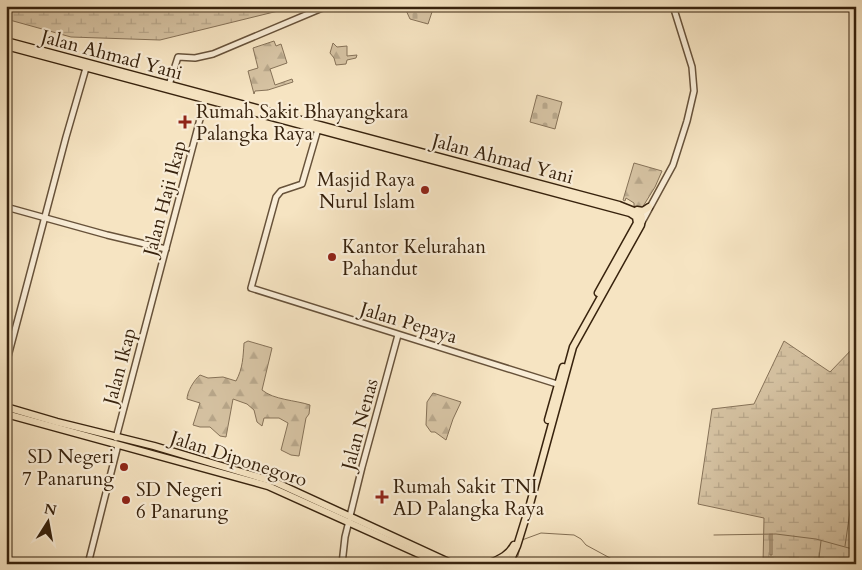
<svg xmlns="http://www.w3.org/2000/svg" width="862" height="570" viewBox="0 0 862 570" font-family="Cardo,serif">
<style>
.forest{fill:url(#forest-firs);stroke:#867258}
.wetland{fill:url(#wetland-marsh);stroke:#867258}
.cemetery{fill:url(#cemetery-stones);stroke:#867258}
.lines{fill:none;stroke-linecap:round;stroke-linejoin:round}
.stream{stroke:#836f54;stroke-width:1}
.minor-casing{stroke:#67523a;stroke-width:8}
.major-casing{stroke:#37220d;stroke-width:9}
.minor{stroke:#f9edd7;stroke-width:5}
.major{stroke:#f6e4c2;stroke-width:6}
.poi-dot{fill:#8f2418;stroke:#f9edd7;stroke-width:2}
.labels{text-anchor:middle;stroke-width:4.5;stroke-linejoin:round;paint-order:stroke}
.street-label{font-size:19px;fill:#37220d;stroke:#f9edd7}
.poi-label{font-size:19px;fill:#37220d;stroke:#f9edd7;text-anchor:start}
</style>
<defs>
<pattern id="forest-firs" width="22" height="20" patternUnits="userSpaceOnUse" patternTransform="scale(1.25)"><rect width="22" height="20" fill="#d6c3a3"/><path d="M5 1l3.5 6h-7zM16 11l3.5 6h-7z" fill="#b8a78b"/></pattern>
<pattern id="wetland-marsh" width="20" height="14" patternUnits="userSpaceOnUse" patternTransform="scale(1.25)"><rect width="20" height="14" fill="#d6c3a3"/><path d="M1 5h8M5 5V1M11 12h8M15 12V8" fill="none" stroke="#b8a78b"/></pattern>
<pattern id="cemetery-stones" width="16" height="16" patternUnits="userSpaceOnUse" patternTransform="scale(1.25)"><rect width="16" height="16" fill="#d6c3a3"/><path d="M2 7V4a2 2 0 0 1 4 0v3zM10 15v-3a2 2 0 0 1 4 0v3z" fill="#b8a78b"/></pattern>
</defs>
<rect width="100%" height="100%" fill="#f6e4c2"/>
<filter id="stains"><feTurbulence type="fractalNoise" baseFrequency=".004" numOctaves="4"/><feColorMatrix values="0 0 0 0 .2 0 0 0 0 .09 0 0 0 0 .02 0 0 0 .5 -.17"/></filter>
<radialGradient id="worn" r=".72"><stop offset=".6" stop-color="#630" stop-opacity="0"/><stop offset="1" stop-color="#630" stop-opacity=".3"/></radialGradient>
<g class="forest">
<polygon points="274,41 276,46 281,44 287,63 270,69 275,85 292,79 293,82 268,90 255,91 254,94 248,71 258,68 253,48"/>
<polygon points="333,43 337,47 347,46 347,56 357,55 356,58 347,60 346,64 336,65 334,58 330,53"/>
<polygon points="634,163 662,171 655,187 642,208 634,206 634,203 626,198 625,201 623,200"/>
<path d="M248 341 272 348 262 390C274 400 295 400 310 405L309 414 306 418 299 456 291 455 281 450 288 423 279 418H264L262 426 257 422 254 410 247 404 233 399 226 437 220 436 210 427H200L193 425 200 403 187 399C187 392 194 380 200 375L208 378 223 377 236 381C243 368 243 357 244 343Z"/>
<polygon points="433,393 461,402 453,419 446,440 435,432 431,432 426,425 427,402"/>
</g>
<g class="wetland">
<polygon points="6,6 287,6 278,11 160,40 71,37 6,19"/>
<polygon points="784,341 830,372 856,345 856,564 763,564 764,518 698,504 712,409 754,404"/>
</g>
<g class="cemetery">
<polygon points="404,6 434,6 428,24 410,19"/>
<polygon points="537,95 562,102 555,129 530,122"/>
</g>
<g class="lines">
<g class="stream">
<polyline points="770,534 770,555 772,555 772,534"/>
<polyline points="714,535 776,534 816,539 856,550"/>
<polyline points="522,540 541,533 574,535 581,539 586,545 621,564"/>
<polyline points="821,541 819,558 832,562 856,563"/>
<polyline points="845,546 854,484"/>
<polyline points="508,564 518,556 521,543"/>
</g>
<defs>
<g id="minor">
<polyline points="169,85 178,57 195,58 213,54 327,6"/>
<polyline points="318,129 302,184 281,191 276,197 251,288 557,384"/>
<polyline points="6,207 107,235 166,249"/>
<polyline points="642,222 673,165 687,121 694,91 692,67 673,6"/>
<polyline points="6,364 66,137 86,68"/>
<polyline points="116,438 205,100"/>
<polyline points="350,516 362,467 398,335"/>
<polyline points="88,564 118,445"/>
<polyline points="342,564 345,537 349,521"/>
</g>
<g id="major">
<polyline points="6,41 619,205 639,213 642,217 641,225 573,347 530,504 517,546 512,557 500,564"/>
<polyline points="6,46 630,213 636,217 637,223 598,293"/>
<polyline points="637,210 643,211 649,207"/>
<polyline points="6,407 57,422 154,446 275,482 453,564"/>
<polyline points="6,414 268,486 441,564"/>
<polyline points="548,420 563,367"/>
<path d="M488 564C499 559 508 556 514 545"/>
</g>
</defs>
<use href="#minor" class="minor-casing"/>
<use href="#major" class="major-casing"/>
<use href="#minor" class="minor"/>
<use href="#major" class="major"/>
</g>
<g class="poi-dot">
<path d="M182.5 114.5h5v5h5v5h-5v5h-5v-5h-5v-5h5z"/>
<circle cx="425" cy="190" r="5"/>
<circle cx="332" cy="257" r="5"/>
<circle cx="124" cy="467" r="5"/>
<path d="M379.5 489.5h5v5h5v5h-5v5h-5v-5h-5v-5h5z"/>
<circle cx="126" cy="500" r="5"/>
</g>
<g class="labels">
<g class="street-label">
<text transform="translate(112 54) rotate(15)" y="7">Jalan Ahmad Yani</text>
<text transform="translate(503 158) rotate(15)" y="7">Jalan Ahmad Yani</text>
<text transform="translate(164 198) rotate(-75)" y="7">Jalan Haji Ikap</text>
<text transform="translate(409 322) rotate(17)" y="7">Jalan Pepaya</text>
<text transform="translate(119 366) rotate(-75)" y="7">Jalan Ikap</text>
<text transform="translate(359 424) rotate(-75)" y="7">Jalan Nenas</text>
<text transform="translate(239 458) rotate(18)" y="7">Jalan Diponegoro</text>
</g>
<g class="poi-label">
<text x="196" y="118">Rumah Sakit Bhayangkara<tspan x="196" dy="22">Palangka Raya</tspan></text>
<text x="415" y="186" text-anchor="end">Masjid Raya<tspan x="415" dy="22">Nurul Islam</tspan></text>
<text x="342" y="253">Kantor Kelurahan<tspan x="342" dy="22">Pahandut</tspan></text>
<text x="114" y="463" text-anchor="end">SD Negeri<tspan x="114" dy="22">7 Panarung</tspan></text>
<text x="393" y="493">Rumah Sakit TNI<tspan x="393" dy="22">AD Palangka Raya</tspan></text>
<text x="136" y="496">SD Negeri<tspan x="136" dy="22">6 Panarung</tspan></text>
</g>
</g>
<rect width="862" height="570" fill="none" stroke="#f6e4c2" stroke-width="25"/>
<rect x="8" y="8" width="847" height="555" fill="none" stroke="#37220d" stroke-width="2.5"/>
<rect x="12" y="12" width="837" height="545" fill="none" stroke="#37220d"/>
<g transform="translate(48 522) rotate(11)" stroke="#f9edd7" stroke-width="4" paint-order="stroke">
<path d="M0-4L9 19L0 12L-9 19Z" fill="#37220d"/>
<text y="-8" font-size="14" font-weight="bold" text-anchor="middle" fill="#37220d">N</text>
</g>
<rect width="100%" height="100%" filter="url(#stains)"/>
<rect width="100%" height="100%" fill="url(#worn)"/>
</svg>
